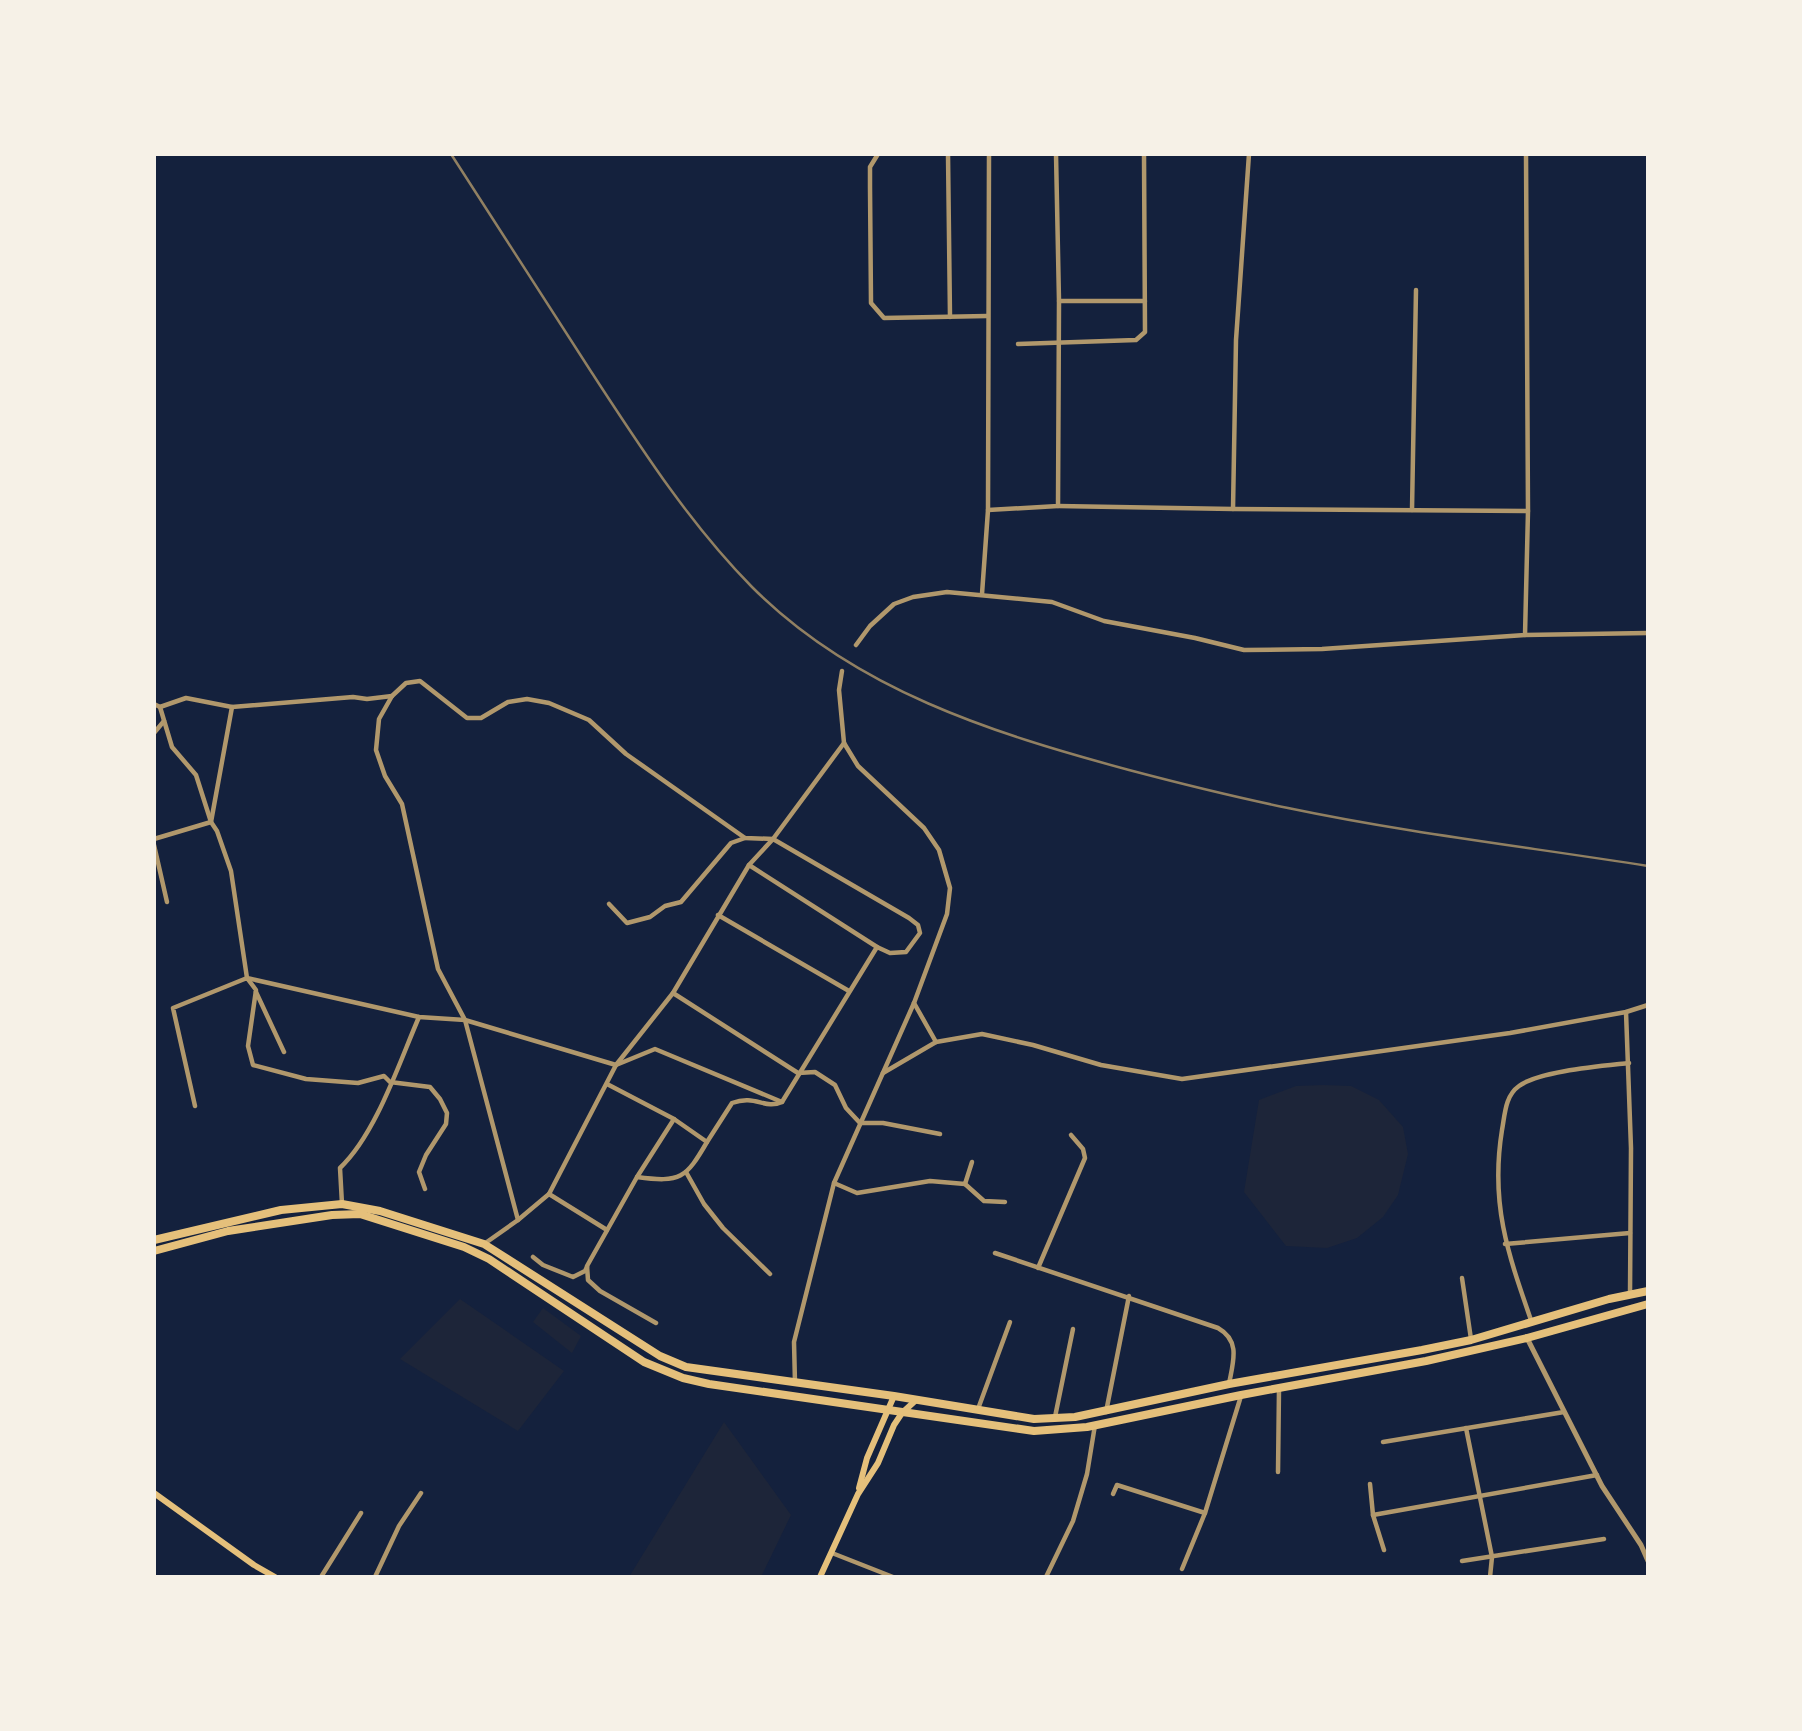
<svg xmlns="http://www.w3.org/2000/svg" width="1802" height="1731" viewBox="0 0 1802 1731" font-family="'Fira Sans',sans-serif">
<style>
.green{fill:#1d2539}
.lines{fill:none;stroke-linecap:round;stroke-linejoin:round}
.minor{stroke:#b1986c;stroke-width:4.5}
.tertiary{stroke:#b1986c;stroke-width:5}
.secondary{stroke:#e5c07b;stroke-width:6}
.trunk{stroke:#e5c07b;stroke-width:8}
.rail{stroke:#918062;stroke-width:2.5}
</style>
<rect width="100%" height="100%" fill="#14213d"/>
<g class="green">
<polygon points="1323,1085 1351,1086 1379,1100 1403,1127 1408,1154 1398,1195 1383,1217 1357,1238 1327,1248 1286,1246 1244,1192 1259,1100 1296,1086"/>
<polygon points="460,1299 564,1371 518,1431 400,1359"/>
<polygon points="543,1308 581,1336 572,1353 533,1322"/>
<polygon points="724,1422 791,1515 761,1577 629,1577"/>
</g>
<g class="lines">
<g class="minor">
<polyline points="878,154 870,167 870,187 871,303 884,318 987,316"/>
<polyline points="948,154 950,317"/>
<polyline points="1056,154 1059,301"/>
<polyline points="1018,344 1136,340 1145,332 1144,154"/>
<polyline points="1058,506 1233,509 1236,340 1249,154"/>
<polyline points="1233,509 1528,511 1526,154"/>
<polyline points="988,510 1058,506 1059,301 1145,301"/>
<polyline points="1412,510 1416,290"/>
<polyline points="982,594 988,510 989,154"/>
<polyline points="1525,635 1648,633"/>
<polyline points="856,645 870,626 894,604 913,597 947,592 1052,602 1104,621 1195,638 1244,650 1322,649 1525,635 1528,511"/>
<polyline points="154,704 160,707 172,747 196,775 211,822 217,831 231,871 247,978 419,1017 465,1020 616,1065 673,993 749,865 773,839 844,743"/>
<polyline points="160,707 186,698 232,707 353,697 367,699 392,696"/>
<polyline points="154,733 164,721"/>
<polyline points="154,839 211,822 232,707"/>
<polyline points="154,845 167,902"/>
<polyline points="609,904 627,923 650,917 665,906 681,902 731,843 745,838"/>
<polyline points="718,915 849,991"/>
<polyline points="256,992 284,1052"/>
<polyline points="673,993 798,1073 815,1072 835,1085 846,1108 860,1123 883,1123 940,1134"/>
<polyline points="1626,1012 1631,1148 1630,1295"/>
<polyline points="936,1042 982,1034 1033,1045 1101,1065 1182,1079 1510,1033 1626,1012 1648,1005"/>
<polyline points="883,1073 936,1042 914,1003"/>
<polyline points="607,1084 674,1119 637,1177 587,1266 588,1280 600,1291 656,1323"/>
<polyline points="195,1106 173,1008 247,978 256,990 248,1046 253,1065 306,1079 358,1083 384,1076 390,1082 430,1087 440,1099 447,1113 446,1124 426,1155 419,1172 425,1189"/>
<path d="M674 1119 707 1142 732 1103C756 1094 764 1110 782 1102"/>
<polyline points="686,1172 704,1204 723,1228 770,1274"/>
<path d="M637 1177C681 1183 686 1178 707 1142"/>
<polyline points="834,1183 857,1193 930,1181 965,1184 972,1162"/>
<polyline points="965,1184 984,1201 1005,1202"/>
<polyline points="549,1194 607,1230"/>
<path d="M342 1204 340 1168C376 1134 399 1063 419 1017"/>
<polyline points="518,1220 549,1194 616,1065 655,1049 782,1102 877,947"/>
<polyline points="484,1244 518,1220 465,1020 438,969 402,804 385,776 376,750 379,719 392,696 406,683 420,681 467,718 481,718 508,702 527,699 549,703 589,720 626,754 745,838 773,839 909,918 918,925 920,933 906,952 890,953 877,947 749,865"/>
<polyline points="1505,1244 1630,1233"/>
<path d="M995 1253 1218 1328C1241 1341 1233 1362 1229 1384"/>
<polyline points="533,1257 543,1265 573,1277 585,1271 587,1267"/>
<polyline points="1038,1268 1085,1158 1083,1149 1071,1135"/>
<polyline points="1462,1278 1471,1339"/>
<path d="M1532 1323C1508 1254 1490 1204 1502 1130 1505 1114 1505 1096 1519 1086 1539 1071 1602 1066 1629 1063"/>
<polyline points="795,1383 794,1342 834,1183 914,1003 947,914 950,888 939,850 924,828 858,766 844,743 839,690 842,671"/>
<polyline points="978,1409 1010,1322"/>
<polyline points="1106,1412 1129,1296"/>
<polyline points="1055,1417 1073,1329"/>
<polyline points="1466,1428 1492,1557 1490,1577"/>
<polyline points="1383,1442 1564,1412"/>
<polyline points="1278,1472 1279,1389"/>
<polyline points="1370,1484 1373,1515 1384,1550"/>
<polyline points="1113,1494 1117,1485 1205,1513"/>
<polyline points="1373,1515 1597,1475"/>
<polyline points="832,1553 893,1577"/>
<polyline points="1462,1561 1604,1539"/>
<polyline points="1182,1569 1205,1513 1241,1396"/>
<polyline points="321,1577 361,1513"/>
<polyline points="375,1577 399,1526 421,1493"/>
<polyline points="1046,1577 1073,1521 1087,1474 1095,1425"/>
</g>
<polyline class="tertiary" points="1527,1338 1602,1486 1641,1545 1648,1561"/>
<g class="secondary">
<polyline points="859,1488 867,1458 894,1396"/>
<polyline points="154,1493 254,1565 275,1577"/>
<polyline points="820,1577 858,1494 878,1463 894,1425 902,1413 916,1400"/>
</g>
<g class="trunk">
<polyline points="154,1240 281,1210 342,1204 380,1211 484,1244 660,1356 686,1367 894,1396 1034,1419 1075,1417 1229,1384 1422,1350 1471,1340 1609,1299 1648,1291"/>
<polyline points="154,1251 228,1231 332,1215 360,1214 464,1247 489,1259 644,1362 683,1378 709,1384 1034,1431 1087,1427 1241,1395 1426,1361 1527,1338 1648,1304"/>
</g>
<path class="rail" d="M451 154C498 227 545 300 592 373 641 448 689 523 752 587 855 690 992 733 1129 770 1182 784 1235 797 1288 808 1407 833 1528 847 1648 866"/>
</g>
<rect width="1802" height="1731" fill="none" stroke="#f6f1e7" stroke-width="312"/>
</svg>
